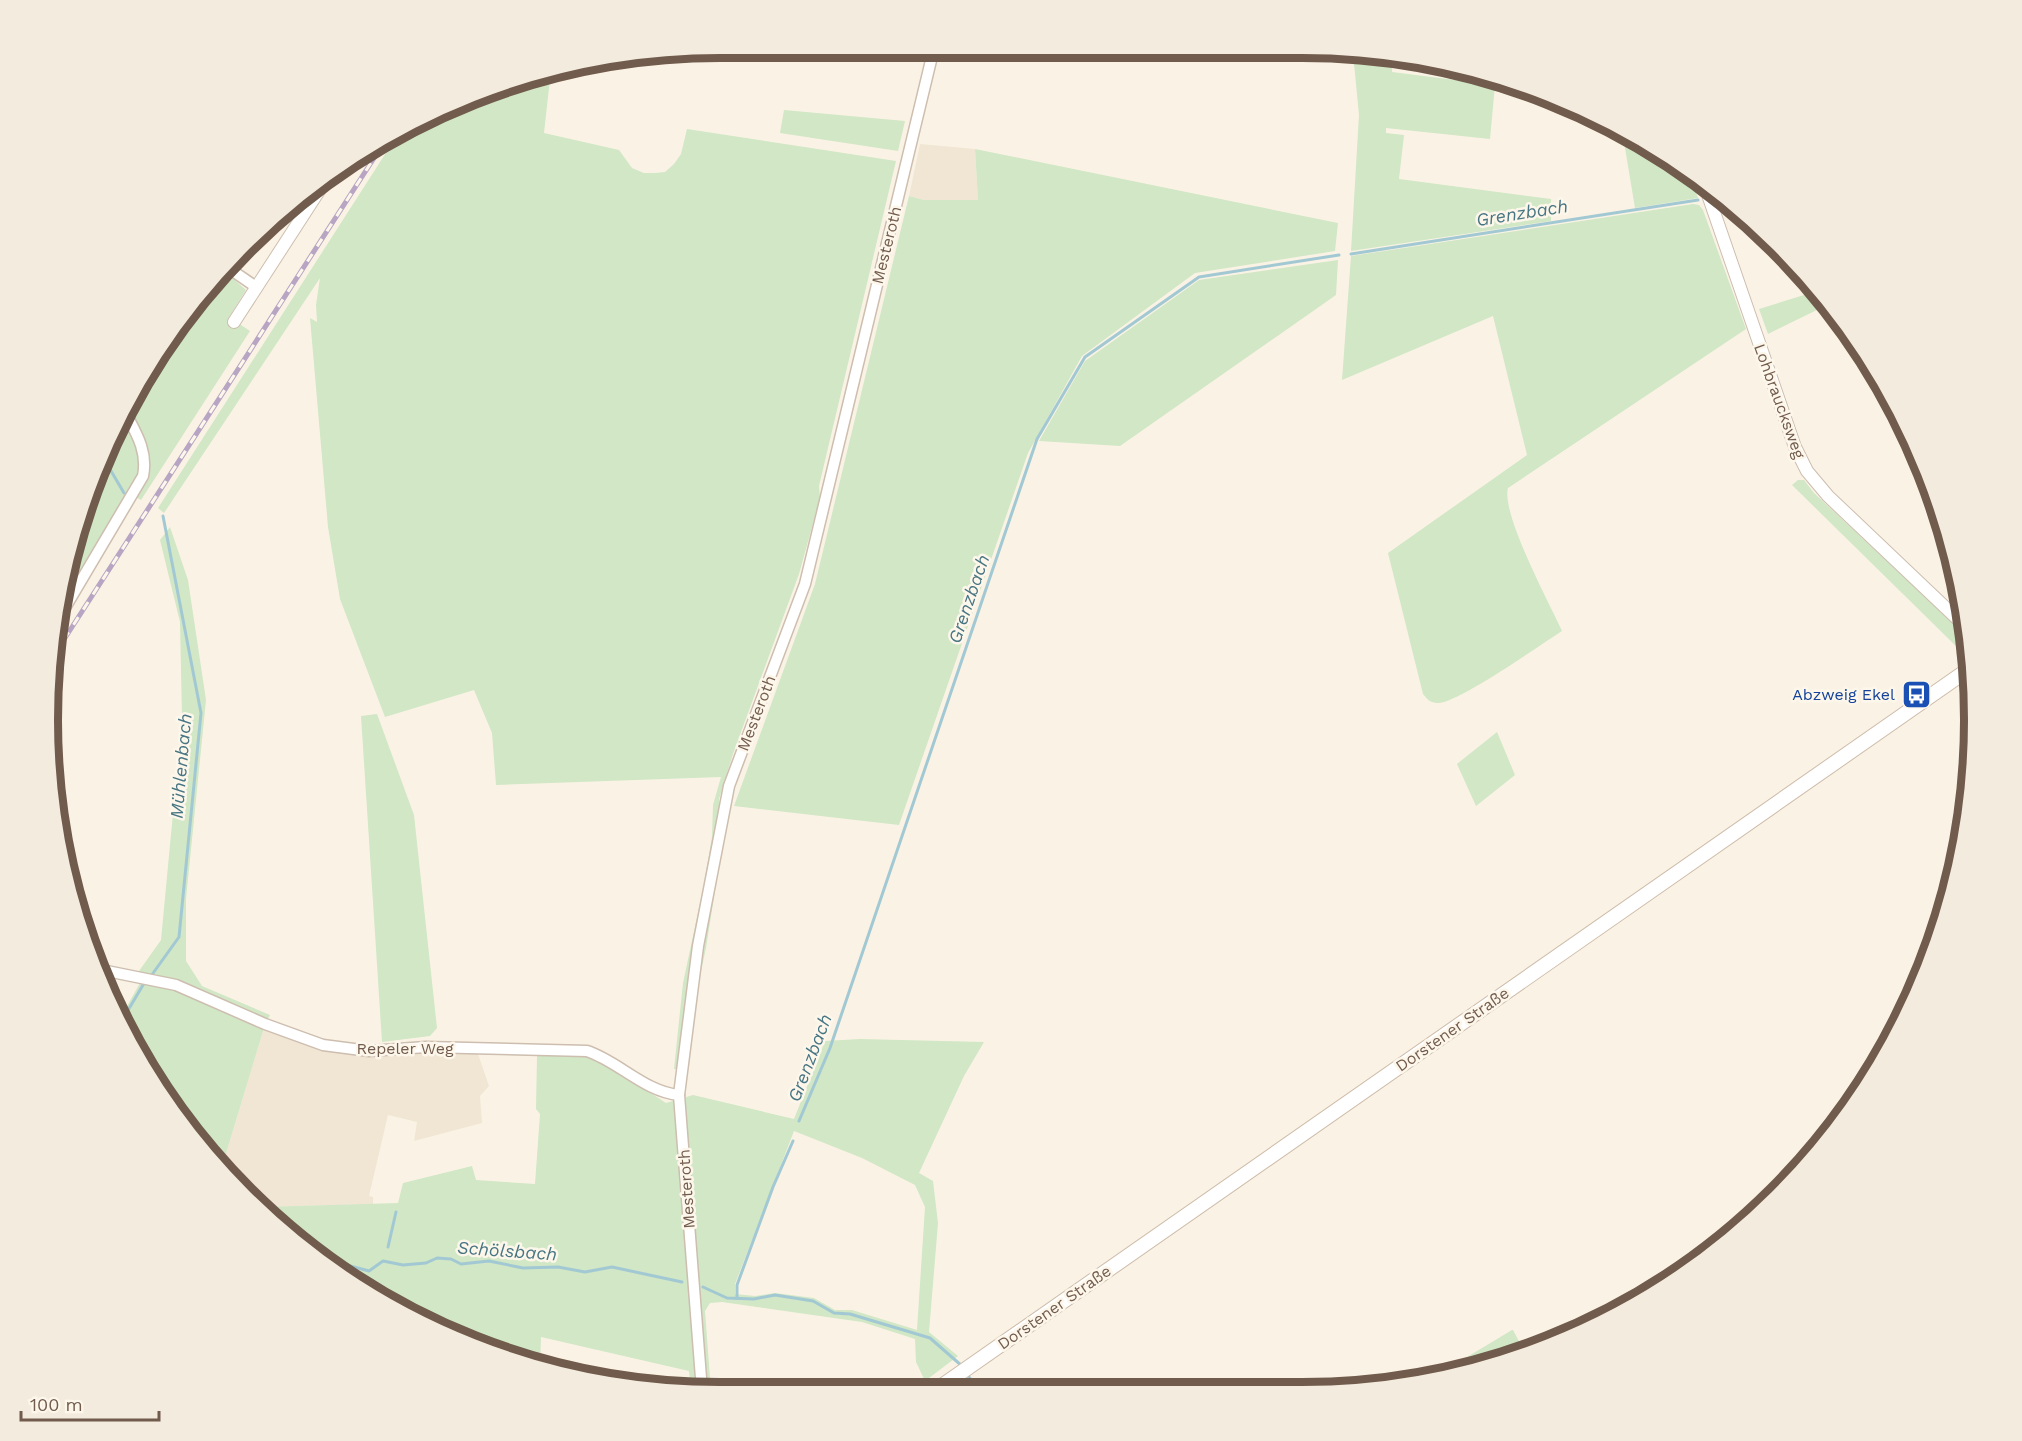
<svg xmlns="http://www.w3.org/2000/svg" width="2022" height="1441" viewBox="0 0 2022 1441" font-family="'Work Sans',sans-serif">
<style>
.residential{fill:#f1e6d4}
.green{fill:#d1e7c5;fill-rule:evenodd}
.lines{fill:none;stroke-linecap:round;stroke-linejoin:round}
.stream{stroke:#a2c9d3;stroke-width:3}
.minor-casing{stroke:#cdbeaf;stroke-width:13}
.tertiary-casing{stroke:#cdbeaf;stroke-width:14}
.secondary-casing{stroke:#cebcaa;stroke-width:16}
.minor{stroke:#fff;stroke-width:10}
.tertiary{stroke:#fff;stroke-width:12}
.secondary{stroke:#fff;stroke-width:14}
.rail-casing{stroke:#b7a5c3;stroke-width:5}
.rail{stroke:#fdf7eb;stroke-width:3;stroke-dasharray:9;stroke-linecap:butt}
.labels{text-anchor:middle;stroke-width:5;stroke-linejoin:round;paint-order:stroke}
.street-label{font-size:16px;fill:#715b4c;stroke:#fdf7eb}
.transit-label{font-size:16px;fill:#164399;stroke:#fdf7eb;text-anchor:end}
.water-label{font-size:18px;font-style:italic;fill:#477583;stroke:#fdf7eb}
.rim{fill:none;stroke:#715b4c;stroke-width:8}
</style>
<rect width="100%" height="100%" fill="#faf3e5"/>
<g class="residential">
<polygon points="920,144 975,149 978,200 924,200 909,196"/>
<polygon points="264,1028 323,1049 478,1054 489,1086 480,1096 482,1123 414,1141 417,1122 388,1115 369,1196 373,1197 373,1204 261,1207 221,1170"/>
</g>
<g class="green">
<polygon points="1353,53 1393,57 1392,72 1495,85 1490,139 1386,128 1386,133 1404,135 1399,179 1551,199 1551,221 1351,251 1359,115"/>
<polygon points="551,70 544,133 619,150 632,168 644,173 655,173 665,172 674,164 681,154 687,129 896,161 819,486 820,498 799,574 733,754 719,799 723,839 706,948 685,1046 688,1070 674,1069 683,983 703,889 712,837 713,805 721,777 496,785 492,733 474,690 385,717 340,599 328,527 310,318 317,322 316,305 320,278 164,513 158,508 398,134 463,99"/>
<polygon points="784,110 905,121 898,151 780,133"/>
<polygon points="1622,130 1638,138 1690,176 1698,198 1635,208"/>
<polygon points="975,149 1338,223 1335,251 1195,273 1082,356 1028,453 899,825 734,806 815,584 909,196 924,200 978,200"/>
<path d="M1693 204 1699 205 1703 210 1746 329 1508 488C1501 514 1549 602 1562 631 1540 645 1458 703 1438 703 1430 703 1427 699 1423 694L1388 553 1527 455 1493 316 1342 380 1351 256Z"/>
<polygon points="1338,260 1336,295 1120,446 1039,441 1085,361 1199,280"/>
<polygon points="223,270 246,290 229,317 250,331 141,500 130,494 58,614 71,546 117,423 215,277"/>
<polygon points="1817,291 1827,305 1768,334 1759,309"/>
<polygon points="1798,480 1804,480 1814,493 1968,637 1969,653 1956,654 1959,649 1792,485"/>
<polygon points="170,527 188,580 206,700 186,899 186,961 202,986 270,1015 267,1021 155,974 149,983 177,990 264,1028 221,1170 138,1057 120,1019 141,981 139,971 161,940 182,718 180,622 160,540"/>
<polygon points="377,714 414,815 437,1028 430,1036 382,1042 361,716"/>
<polygon points="1497,732 1515,775 1476,806 1457,764"/>
<path d="M860 1039 984 1042 964 1076 919 1173 933 1181 938 1223 929 1332 958 1356 925 1381 916 1362 915 1339 862 1322 722 1302 710 1303 705 1311 711 1391H691L689 1371 541 1337 540 1368 501 1353V1343L476 1344 423 1324 311 1254 261 1207 398 1203 403 1183 472 1166 476 1180 535 1184 540 1114 536 1109 537 1055 586 1056 603 1062 666 1103 693 1095 794 1119 825 1041ZM794 1131 862 1158 915 1185 925 1207 917 1330 852 1310H835L814 1298 775 1293 755 1296 735 1294V1284Z"/>
<polygon points="1513,1330 1524,1351 1437,1375 1512,1330"/>
</g>
<g class="lines">
<g class="stream">
<polyline points="1351,254 1698,200"/>
<polyline points="104,459 124,493"/>
<polyline points="151,976 179,937 201,713 163,516"/>
<polyline points="121,1022 143,985"/>
<polyline points="799,1121 830,1048 1037,439 1085,357 1199,277 1339,255"/>
<polyline points="388,1247 396,1212"/>
<polyline points="337,1270 343,1264 369,1271 383,1261 403,1265 426,1263 437,1258 451,1259 461,1264 489,1261 523,1268 558,1267 585,1272 612,1267 682,1282"/>
<polyline points="703,1287 727,1298 754,1299 775,1295 813,1301 834,1313 850,1314 930,1338 962,1366"/>
<polyline points="737,1298 737,1285 773,1187 793,1141"/>
<polyline points="967,1374 978,1390"/>
</g>
<defs>
<g id="minor">
<polyline points="227,267 256,287"/>
<path d="M56 623 143 476C148 451 136 433 125 412"/>
<path d="M97 969 176 985 265 1024 323 1045 369 1051 426 1047 587 1051C618 1061 645 1092 679 1095"/>
<polyline points="702,1391 679,1095 698,946 729,786 805,584 934,48"/>
</g>
<g id="tertiary">
<polyline points="1705,186 1795,447 1807,471 1828,496 1967,628"/>
<polyline points="234,322 326,180"/>
</g>
<polyline id="secondary" points="936,1390 1969,669"/>
</defs>
<use href="#minor" class="minor-casing"/>
<use href="#tertiary" class="tertiary-casing"/>
<use href="#secondary" class="secondary-casing"/>
<use href="#minor" class="minor"/>
<use href="#tertiary" class="tertiary"/>
<use href="#secondary" class="secondary"/>
<defs>
<polyline id="rail" points="54,655 385,141"/>
</defs>
<use href="#rail" class="rail-casing"/>
<use href="#rail" class="rail"/>
</g>
<defs>
<symbol id="bus-square" viewBox="-11 -11 22 22"><rect x="-9" y="-9" width="18" height="18" rx="4" fill="#1a4fb4" stroke="#fdf7eb"/><path d="M-5-6H5V4H4V6H2V4H-2V6H-4V4H-5ZM-3.5-4V0h7V-4ZM-3.5 1.2v1.5H-2V1.2ZM2 1.2v1.5H3.5V1.2Z" fill="#fff"/></symbol>
</defs>
<g fill-rule="evenodd">
<use href="#bus-square" x="1900" y="678" width="33" height="33"/>
</g>
<g class="labels">
<g class="street-label">
<text transform="translate(886 245) rotate(-76)" y="6">Mesteroth</text>
<text transform="translate(1780 401) rotate(70)" y="6">Lohbraucksweg</text>
<text transform="translate(756 713) rotate(-69)" y="6">Mesteroth</text>
<text transform="translate(1452 1029) rotate(-35)" y="6">Dorstener Straße</text>
<text x="405" y="1054">Repeler Weg</text>
<text transform="translate(686 1189) rotate(-94)" y="6">Mesteroth</text>
<text transform="translate(1054 1307) rotate(-35)" y="6">Dorstener Straße</text>
</g>
<g class="transit-label">
<text x="1895" y="700">Abzweig Ekel</text>
</g>
<g class="water-label">
<text transform="translate(1522 213) rotate(-9)" y="6">Grenzbach</text>
<text transform="translate(969 599) rotate(-71)" y="6">Grenzbach</text>
<text transform="translate(181 766) rotate(-85)" y="6">Mühlenbach</text>
<text transform="translate(810 1058) rotate(-69)" y="6">Grenzbach</text>
<text transform="translate(507 1251) rotate(4)" y="6">Schölsbach</text>
</g>
</g>
<path d="M0 0H2022V1441H0ZM720 58H1302A662 662 0 0 1 1964 720V720A662 662 0 0 1 1302 1382H720A662 662 0 0 1 58 720V720A662 662 0 0 1 720 58Z" fill="#f2ebde" fill-rule="evenodd"/>
<path class="rim" d="M720 58H1302A662 662 0 0 1 1964 720V720A662 662 0 0 1 1302 1382H720A662 662 0 0 1 58 720V720A662 662 0 0 1 720 58Z"/>
<path d="M21 1411v9h138v-9" fill="none" stroke="#715b4c" stroke-width="3"/>
<text x="30" y="1411" font-size="18" fill="#715b4c" stroke="#fdf7eb" stroke-width="4.5" paint-order="stroke">100 m</text>
</svg>
